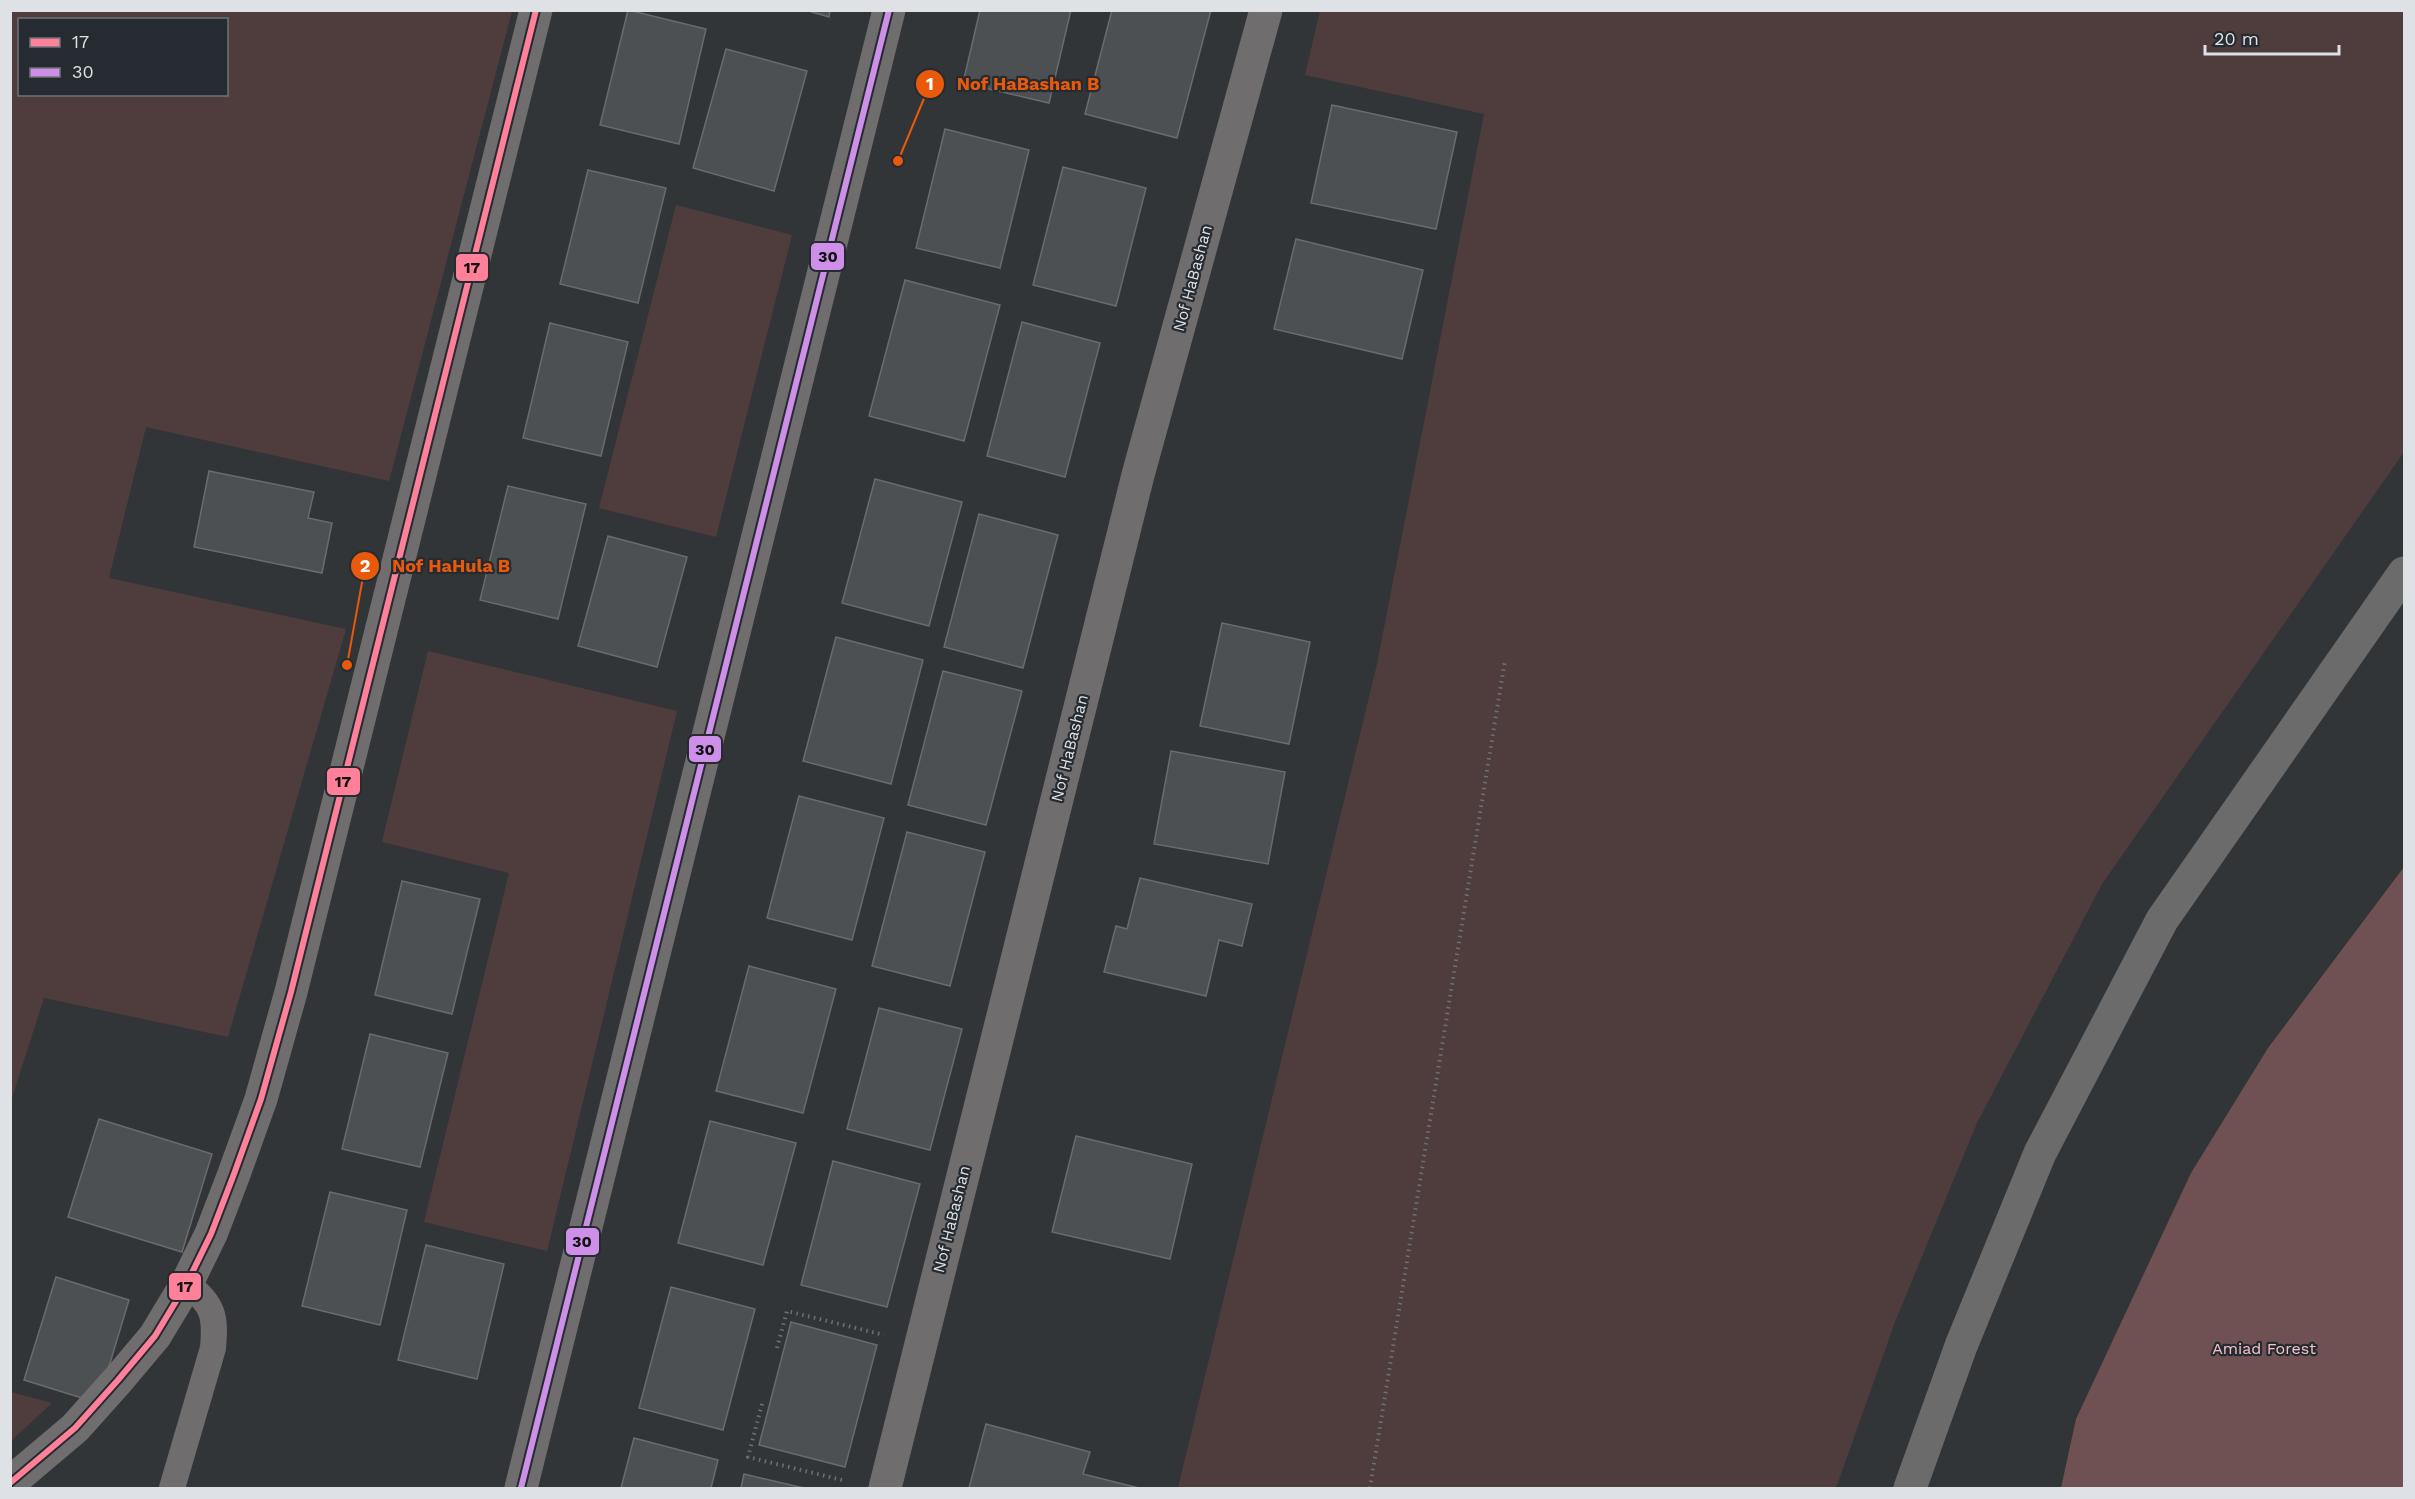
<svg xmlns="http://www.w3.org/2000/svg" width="2415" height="1499" viewBox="0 0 2415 1499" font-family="'Work Sans',sans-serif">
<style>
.green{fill:#4f3d3e;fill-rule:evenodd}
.forest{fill:#6f5153}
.building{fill:#4d5053;stroke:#696b6e;stroke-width:1.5}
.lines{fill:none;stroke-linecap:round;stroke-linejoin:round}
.path{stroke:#707070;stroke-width:4;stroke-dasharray:1.5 4.5;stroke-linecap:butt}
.lane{stroke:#706d6e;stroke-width:26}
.street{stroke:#706d6e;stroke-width:33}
.highway{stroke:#6c6b6c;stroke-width:33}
.bus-1-casing{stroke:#252b31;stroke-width:10}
.bus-2-casing{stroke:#252b31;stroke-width:10}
.bus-1{stroke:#ff8098;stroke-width:6}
.bus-2{stroke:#ce8fe9;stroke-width:6}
.labels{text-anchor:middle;stroke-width:4.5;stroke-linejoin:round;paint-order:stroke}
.street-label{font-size:16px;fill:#dee1e5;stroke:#252b31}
.park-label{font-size:16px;fill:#f7c2c5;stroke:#252b31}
.leader{fill:none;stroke:#e8590c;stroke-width:2}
.callout-dot{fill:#e8590c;stroke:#252b31;stroke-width:2}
.mark-label{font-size:18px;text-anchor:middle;font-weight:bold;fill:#fff}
.callout-label{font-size:18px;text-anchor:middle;font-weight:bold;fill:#e8590c;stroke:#252b31;stroke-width:4.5;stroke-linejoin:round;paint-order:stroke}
.line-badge{stroke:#252b31;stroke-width:2}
.pale-badge-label{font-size:16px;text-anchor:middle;font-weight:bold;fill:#111}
</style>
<rect width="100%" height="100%" fill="#323538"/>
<g class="green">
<path d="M11 10 512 11 389 481 146 427 109 578 346 629 228 1037 44 998 11 1101ZM20 20H226V94H20Z"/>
<polygon points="1320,11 2404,11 2404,452 2102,884 1977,1123 1895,1322 1836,1488 1178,1488 1377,664 1484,114 1305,75"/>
<polygon points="676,205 792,235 716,537 599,508"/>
<polygon points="428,651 677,711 547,1251 424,1222 509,873 382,842"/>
<polygon points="11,1392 52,1403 11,1441 10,1392"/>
</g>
<polygon class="forest" points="2404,867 2404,1488 2061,1488 2076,1419 2191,1173 2268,1048"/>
<g class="building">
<polygon points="628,10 706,29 679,144 600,125"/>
<polygon points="805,10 830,10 829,17"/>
<polygon points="980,10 1071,10 1049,103 963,83"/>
<polygon points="1112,10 1211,10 1177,138 1085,114"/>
<polygon points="726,49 807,71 774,191 693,168"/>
<polygon points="1332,105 1457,132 1436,229 1311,203"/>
<polygon points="945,129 1029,150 1000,268 916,248"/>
<polygon points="1063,167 1146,188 1116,306 1033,285"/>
<polygon points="588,170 666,188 638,303 560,284"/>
<polygon points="1296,239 1423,270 1402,359 1274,329"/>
<polygon points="905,280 1000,305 964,441 869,416"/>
<polygon points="1022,322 1100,343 1065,477 987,456"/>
<polygon points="550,323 628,342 601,456 523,438"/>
<polygon points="209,471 314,492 308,518 332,523 322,573 194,547"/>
<polygon points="875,479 962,502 929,626 842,603"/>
<polygon points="508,486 586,504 558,619 480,600"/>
<polygon points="979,514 1058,535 1023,668 944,647"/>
<polygon points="608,536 687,557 657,667 578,646"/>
<polygon points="1222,623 1310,642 1289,744 1200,726"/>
<polygon points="836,637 923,660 891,784 803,761"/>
<polygon points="943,671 1022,691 986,825 908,805"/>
<polygon points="1171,751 1285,772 1268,864 1154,844"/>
<polygon points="799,796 884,818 852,940 767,918"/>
<polygon points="907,832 985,852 950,986 872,966"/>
<polygon points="1140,878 1252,904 1242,946 1219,940 1206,996 1104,972 1116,926 1127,929"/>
<polygon points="402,881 480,899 452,1014 375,995"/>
<polygon points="749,966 836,989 803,1113 716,1091"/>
<polygon points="879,1008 962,1029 930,1150 847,1129"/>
<polygon points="370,1034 448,1053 420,1167 342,1149"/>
<polygon points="99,1119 212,1154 182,1252 68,1217"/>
<polygon points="710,1121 796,1143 763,1265 678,1243"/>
<polygon points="1076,1136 1192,1164 1170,1259 1052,1232"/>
<polygon points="833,1161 920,1184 887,1307 801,1285"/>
<polygon points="330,1192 407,1210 380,1325 302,1306"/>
<polygon points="426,1245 504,1264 477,1379 398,1360"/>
<polygon points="56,1277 129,1300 98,1403 24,1380"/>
<polygon points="671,1287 755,1309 723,1430 639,1408"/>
<polygon points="791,1322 877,1345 845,1467 759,1445"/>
<polygon points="986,1424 1090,1452 1083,1474 1139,1488 969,1488"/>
<polygon points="634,1438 718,1460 711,1488 621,1488"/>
<polygon points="744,1474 804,1488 741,1488"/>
</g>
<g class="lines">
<g class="path">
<polyline points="777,1348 787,1311 884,1335"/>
<polyline points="762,1404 748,1457 846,1481"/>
<polyline points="1370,1488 1505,660"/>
</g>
<path class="lane" d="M172 1488 213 1348C216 1314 213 1306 187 1283"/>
<g class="street">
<polyline points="10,1483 75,1428 118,1380 155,1336 187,1283 211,1234 234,1174 261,1099 291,992 536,10"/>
<polyline points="521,1488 889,10"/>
<polyline points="885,1488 1138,475 1266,10"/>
</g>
<polyline class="highway" points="1910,1488 1961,1346 2040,1153 2162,920 2404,573"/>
<defs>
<polyline id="bus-1" points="10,1483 75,1428 118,1380 155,1336 187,1283 211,1234 234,1174 261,1099 291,992 536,10"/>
<polyline id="bus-2" points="521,1488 889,10"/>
</defs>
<use href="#bus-1" class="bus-1-casing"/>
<use href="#bus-2" class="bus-2-casing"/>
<use href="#bus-1" class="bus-1"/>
<use href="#bus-2" class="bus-2"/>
</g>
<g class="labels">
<g class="street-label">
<text transform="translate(1192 278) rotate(-75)" y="6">Nof HaBashan</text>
<text transform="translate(1069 748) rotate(-76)" y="6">Nof HaBashan</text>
<text transform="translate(951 1219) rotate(-76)" y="6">Nof HaBashan</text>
</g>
<g class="park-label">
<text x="2264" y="1354">Amiad Forest</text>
</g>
</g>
<path class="leader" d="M898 161L930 84M347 665L365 566"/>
<g class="callout-dot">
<circle cx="898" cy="161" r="6"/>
<circle cx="347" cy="665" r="6"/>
<circle cx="930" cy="84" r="15"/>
<circle cx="365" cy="566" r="15"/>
</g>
<g class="mark-label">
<text x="930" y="90">1</text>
<text x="365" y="572">2</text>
</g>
<g class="callout-label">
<text x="1028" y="90">Nof HaBashan B</text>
<text x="451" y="572">Nof HaHula B</text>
</g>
<g class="line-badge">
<rect x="810" y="242" width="35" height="29" rx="6" fill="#ce8fe9"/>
<rect x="455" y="253" width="34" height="29" rx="6" fill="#ff8098"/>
<rect x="688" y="735" width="34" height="28" rx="6" fill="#ce8fe9"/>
<rect x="326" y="767" width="35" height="29" rx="6" fill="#ff8098"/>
<rect x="565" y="1227" width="35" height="29" rx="6" fill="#ce8fe9"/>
<rect x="168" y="1272" width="34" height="29" rx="6" fill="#ff8098"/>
</g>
<g class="pale-badge-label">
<text x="828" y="262">30</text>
<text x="472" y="273">17</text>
<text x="705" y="755">30</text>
<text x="343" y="787">17</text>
<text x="582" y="1247">30</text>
<text x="185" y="1292">17</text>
</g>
<rect width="2415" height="1499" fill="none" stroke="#dee1e5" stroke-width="24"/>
<rect x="18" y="18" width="210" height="78" fill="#252b31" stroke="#6f7479" stroke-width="1.5"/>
<rect x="30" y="38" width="30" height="9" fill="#ff8098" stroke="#6f7479" stroke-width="1.5"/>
<text x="72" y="48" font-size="18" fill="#dee1e5">17</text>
<rect x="30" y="68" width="30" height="9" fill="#ce8fe9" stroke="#6f7479" stroke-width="1.5"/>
<text x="72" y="78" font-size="18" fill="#dee1e5">30</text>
<path d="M2205 45v9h134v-9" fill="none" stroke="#dee1e5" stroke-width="3"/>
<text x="2214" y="45" font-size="18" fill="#dee1e5" stroke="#252b31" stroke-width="4.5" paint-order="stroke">20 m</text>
</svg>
